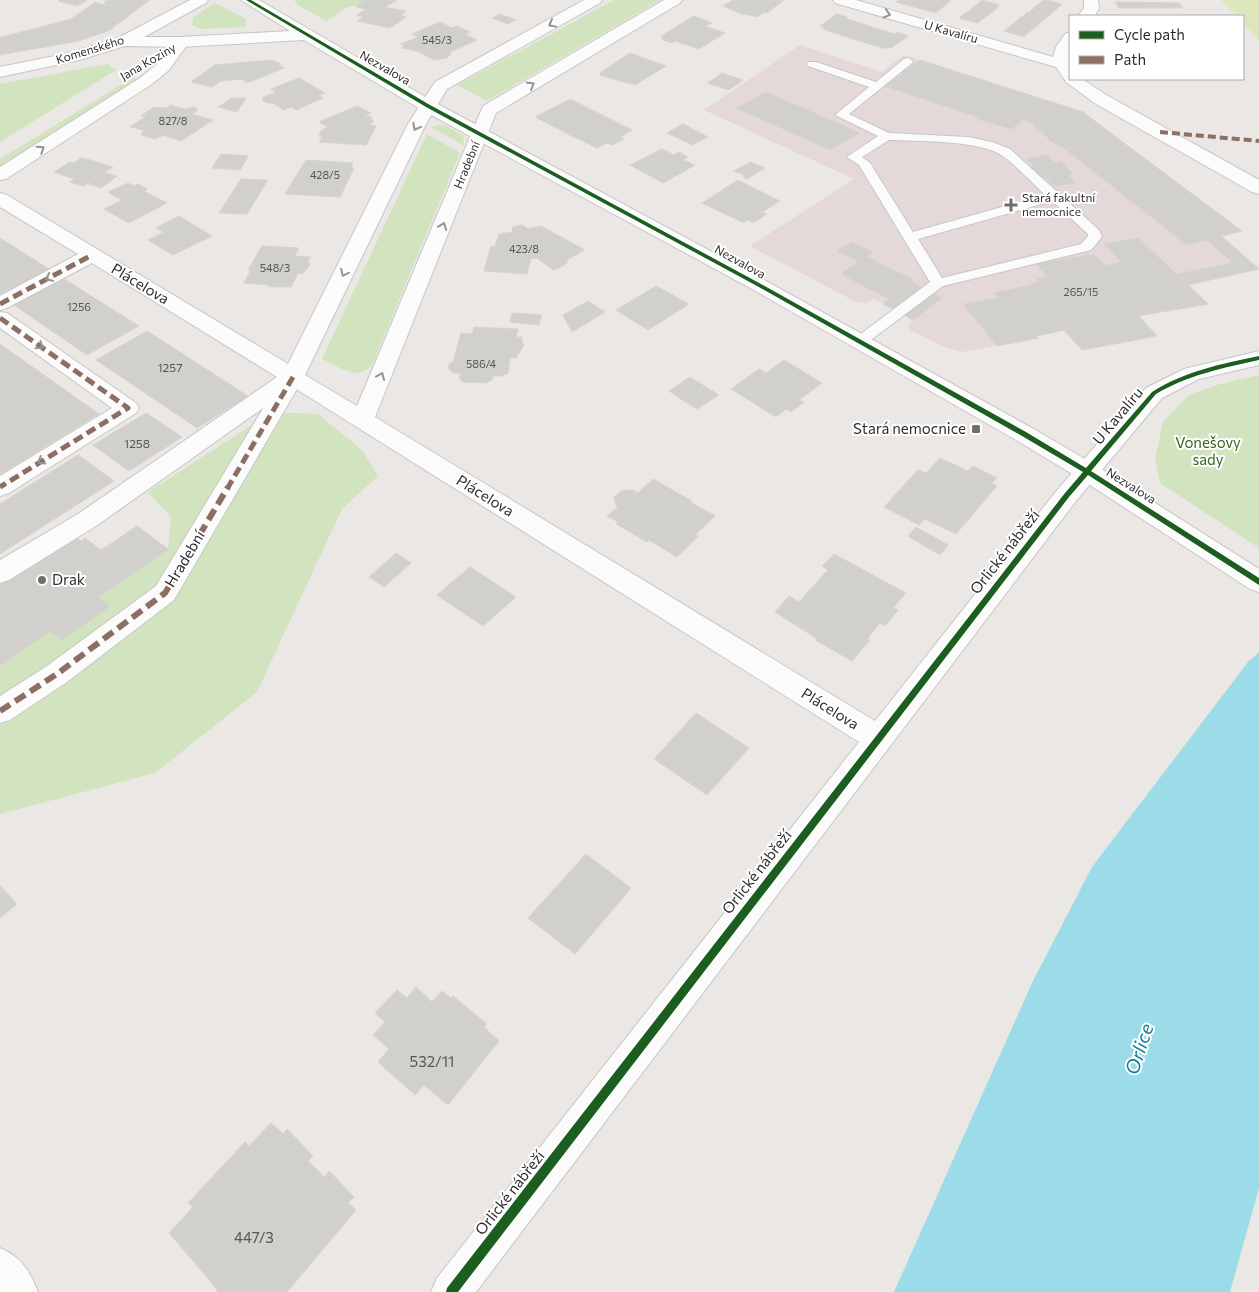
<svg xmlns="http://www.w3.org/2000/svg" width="1259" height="1292" viewBox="0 0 1259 1292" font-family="Commissioner,sans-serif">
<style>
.medical{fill:#e4d8d8}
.green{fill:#d2e4bf}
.pitch{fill:#dce8bc}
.water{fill:#9bdce8}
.building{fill:#d2d0cd;stroke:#d6d3d0}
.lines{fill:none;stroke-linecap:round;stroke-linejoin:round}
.service-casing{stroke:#c7c6c6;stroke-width:2}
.pedestrian-casing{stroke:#c7c6c6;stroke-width:2}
.minor-casing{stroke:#c7c6c6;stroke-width:2}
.tertiary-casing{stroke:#c7c6c6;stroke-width:2}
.service{fill:#fcfbfb;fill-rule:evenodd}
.pedestrian{fill:#fcfbfb;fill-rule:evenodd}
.minor{fill:#fcfbfb;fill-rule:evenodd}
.tertiary{fill:#fcfbfb;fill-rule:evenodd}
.quiet-far2{stroke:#8d6e63;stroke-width:4;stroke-dasharray:8 4;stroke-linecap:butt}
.quiet-far1{stroke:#8d6e63;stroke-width:5;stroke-dasharray:10 5;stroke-linecap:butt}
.quiet{stroke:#8d6e63;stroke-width:6;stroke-dasharray:12 6;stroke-linecap:butt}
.cycleway-casing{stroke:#fff;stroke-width:3}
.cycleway{fill:#1b5e20;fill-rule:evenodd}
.oneway{stroke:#949494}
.poi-dot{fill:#706e6d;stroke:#fff;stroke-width:2}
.labels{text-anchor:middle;stroke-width:4;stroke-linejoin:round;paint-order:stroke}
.far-number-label{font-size:11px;fill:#575656}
.far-street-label{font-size:12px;fill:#2d2d2d;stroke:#fff}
.far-poi-label{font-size:12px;fill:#2d2d2d;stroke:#fff;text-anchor:start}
.number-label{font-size:12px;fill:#575656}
.street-label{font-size:15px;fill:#2d2d2d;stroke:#fff}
.poi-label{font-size:15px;fill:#2d2d2d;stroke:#fff;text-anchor:end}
.park-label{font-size:15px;fill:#35691e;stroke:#fff}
.near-number-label{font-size:15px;fill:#575656}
.near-water-label{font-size:19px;font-style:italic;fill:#137a9b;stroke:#fff}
</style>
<rect width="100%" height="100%" fill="#ebe7e4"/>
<polygon class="medical" points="800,45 882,72 904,55 1083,112 1242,231 1222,236 1259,269 1189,284 1208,304 1138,315 1157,336 1082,350 1064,330 1036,336 1038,338 962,352 946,348 910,330 908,325 913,319 874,299 867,303 856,302 750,246 854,179 704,110"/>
<g class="green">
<polygon points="294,0 358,0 364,1 357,6 348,7 326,21 298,5"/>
<polygon points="614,0 660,0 487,101 457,85"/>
<polygon points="215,3 246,19 245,27 200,29 192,25 193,17"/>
<polygon points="108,64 116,70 0,142 0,84"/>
<polygon points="132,78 137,78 139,80 0,169 0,159"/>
<polygon points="441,125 447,126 463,136 464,146 431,127"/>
<path d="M427 134 460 153 372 365C357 382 340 367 322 359Z"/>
<polygon points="1259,375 1259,548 1160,483 1155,459 1163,422 1189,395 1220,384"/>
<polygon points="272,412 318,414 362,450 378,476 342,509 257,692 155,773 0,814 0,666 168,549 171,517 148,492"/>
</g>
<polygon class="pitch" points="1221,0 1259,0 1259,40 1243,23 1243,16 1237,16"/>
<polygon class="water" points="1259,652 1259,1188 1230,1292 894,1292 1032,983 1092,867 1248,662"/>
<g class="building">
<polygon points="59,0 87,0 78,6 58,1"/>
<polygon points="107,0 150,0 137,9 105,4 104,2"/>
<polygon points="358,0 397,0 385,7 378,6 372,10 356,7 364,1"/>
<polygon points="733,0 784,0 767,13 764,12 756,17 746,14 744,15 723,6"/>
<polygon points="899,0 951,0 936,13 896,2"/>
<polygon points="982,0 999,5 996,9 978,4"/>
<polygon points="1044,0 1046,0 1062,4 1058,8 1040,3"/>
<polygon points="95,2 101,4 137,9 127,17 129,17 126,18 121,22 123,22 120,22 110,30 79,41 71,19"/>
<polygon points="1115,2 1179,3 1183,8 1119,8"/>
<polygon points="1040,3 1058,8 1054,11 1036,6"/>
<polygon points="978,4 995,9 992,13 973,7"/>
<polygon points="378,6 406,11 400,15 406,17 390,28 357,21 363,17 357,15 366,9 372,10"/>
<polygon points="1036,6 1054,11 1050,15 1032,10"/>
<polygon points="973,7 991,12 988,16 969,11"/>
<polygon points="1032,10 1050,15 1046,18 1028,13"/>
<polygon points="969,11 986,16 983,19 964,14"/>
<polygon points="1026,13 1028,13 1046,18 1041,22 1024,17"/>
<polygon points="500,14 516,20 508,24 492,18"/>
<polygon points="837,14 847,17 845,18 869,26 853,39 823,29 825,28 820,26"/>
<polygon points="964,14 982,19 978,23 959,18"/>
<polygon points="694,16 712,23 705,26 725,33 699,49 675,41 672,43 661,39 664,37 661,36"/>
<polygon points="1022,16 1024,17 1041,22 1037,26 1018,20"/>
<polygon points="71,19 79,41 10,53 6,36"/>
<polygon points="1018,20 1037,26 1033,29 1013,24"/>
<polygon points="440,22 452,28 457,26 470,32 465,34 477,40 450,52 451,54 447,58 434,60 417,51 402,48 404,45 401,44 418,37 412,34"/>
<polygon points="1013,24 1033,29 1028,33 1009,27"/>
<polygon points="869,26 895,34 897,32 908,36 891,48 883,48 853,39"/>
<polygon points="1009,27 1028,33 1024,37 1004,31"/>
<polygon points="6,36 10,53 0,55 0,37"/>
<polygon points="630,53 666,66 635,85 599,75 602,73 600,73"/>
<polygon points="271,60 281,64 279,65 284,68 250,82 245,82 243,79 221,81 212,87 191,82 215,65"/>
<polygon points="920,60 1083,112 1117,138 1065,149 1051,141 1032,123 1022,120 1012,129 980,120 975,116 885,86 903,73 904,70 908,69"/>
<polygon points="722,73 743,80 736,85 715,78"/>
<polygon points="299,78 325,93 319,95 323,98 296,110 291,107 284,110 273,103 267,103 262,100 263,97 276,92 271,89"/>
<polygon points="715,78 736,85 729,90 707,83"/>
<polygon points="766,92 860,133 830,150 736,108"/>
<polygon points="232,98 246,98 237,112 218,107"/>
<polygon points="570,99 604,116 568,134 535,117"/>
<polygon points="170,105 185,109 196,107 197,111 192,114 213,120 181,141 163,135 155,139 141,135 144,130 130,127 145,117 141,116 154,107 166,108"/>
<polygon points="357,106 371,113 365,116 371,117 373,122 369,125 376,126 366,145 319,142 322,137 319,135 322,130 328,127 319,122"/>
<polygon points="604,116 632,130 620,137 624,139 612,145 607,143 597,148 568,134"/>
<polygon points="683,124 708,137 692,145 667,133"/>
<polygon points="1117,138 1242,231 1187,245 1065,149"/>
<polygon points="662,149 674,155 679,152 688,157 683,160 695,165 663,183 630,165"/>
<polygon points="221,154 248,156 240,170 212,168"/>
<polygon points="1047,155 1055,163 1061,162 1073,174 1068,175 1076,183 1054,186 1046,178 1041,179 1028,167 1034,166 1026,159"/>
<polygon points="81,158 87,159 113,167 83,186 70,182 74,179 54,172 70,162 74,163"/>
<polygon points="306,160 353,163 351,167 354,168 340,197 285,194"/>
<polygon points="751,162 765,168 747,179 743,177 746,176 734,171"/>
<polygon points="105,173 117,176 101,188 88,184"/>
<polygon points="241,179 268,180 247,214 219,213"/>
<polygon points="738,180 780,201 762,212 767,214 753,223 748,220 744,223 702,203"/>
<polygon points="128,183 134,186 115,196 108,192"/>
<polygon points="138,184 147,189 144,191 167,203 129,223 104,209 122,200 114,196"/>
<polygon points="179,216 212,236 173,255 148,240 164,232 156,228"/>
<polygon points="522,225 528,229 541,226 585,250 565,261 568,262 566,264 557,269 553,270 537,258 531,259 527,274 484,271 491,246 495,247 499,234 512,232 513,227"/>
<polygon points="1221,236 1259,269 1188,285 1177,274 1233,263 1207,240"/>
<polygon points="0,238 49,269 0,294"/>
<polygon points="1138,238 1167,265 1132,272 1138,278 1105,285 1094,274 1103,272 1098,267 1122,262 1104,244"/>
<polygon points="851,242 873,252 859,262 837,251"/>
<polygon points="262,246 299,248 295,256 310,257 308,261 310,265 302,274 298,273 291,287 271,287 268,285 244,283 251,270 248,270"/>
<polygon points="1094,254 1105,266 1098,267 1103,272 1085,275 1081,271 1070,273 1063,266 1041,270 1036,264"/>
<polygon points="867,256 879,263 914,280 889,299 841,274"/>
<polygon points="1167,265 1208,304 1126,318 1130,322 1082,331 1079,327 1036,336 1038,338 997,346 963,304 1001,297 1007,303 1041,297 1030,285 1039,282 1037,279 1081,271 1085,275 1094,274 1105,285 1138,278 1132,272"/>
<polygon points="1063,266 1070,273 1048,277 1041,270"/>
<polygon points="64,279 139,326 87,355 14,305"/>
<polygon points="911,282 942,298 913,320 883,304"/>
<polygon points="1031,285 1041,297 1007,303 994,293"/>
<polygon points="656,286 689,304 648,330 616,310"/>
<polygon points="588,301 605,312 572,332 563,315"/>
<polygon points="512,313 542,315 539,325 510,322"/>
<polygon points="1138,315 1157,336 1082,350 1064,330 1079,327 1082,331 1130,322 1126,318"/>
<polygon points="474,327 518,329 516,337 522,337 521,340 524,345 516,358 510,357 508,373 501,376 493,376 492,380 486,383 463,382 459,378 461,373 453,373 448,368 450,363 453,362 461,333 472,334"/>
<polygon points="147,331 248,396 197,428 96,360"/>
<polygon points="0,344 99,414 0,474"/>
<polygon points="784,360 822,383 799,400 804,402 791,412 786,409 776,417 731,389 759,369 766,373"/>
<polygon points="690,377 706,387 684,401 669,391"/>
<polygon points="706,387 719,395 697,409 684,401"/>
<polygon points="146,413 182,437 129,471 93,445"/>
<polygon points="78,455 114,481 0,554 0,504"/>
<polygon points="940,458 968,471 973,466 997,478 992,483 997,486 956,534 925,519 919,525 884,507 918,470 926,473"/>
<polygon points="653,479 692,501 690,502 715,516 695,535 698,536 677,557 649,540 647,542 616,524 618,522 607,516 618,507 616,505 614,497 621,491 633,490 638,493"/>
<polygon points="137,526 168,549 115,586 85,561"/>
<polygon points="916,527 948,545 940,555 908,536"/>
<polygon points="73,535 81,541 85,538 101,550 85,561 115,586 98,597 110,606 62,640 51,631 33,643 3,617 0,619 0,583"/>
<polygon points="396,553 411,563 384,587 369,577"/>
<polygon points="834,554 906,593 893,608 898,610 885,626 880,623 867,639 870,640 852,661 815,640 816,638 775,612 789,596 799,602 828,570 822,566"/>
<polygon points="470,567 516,597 483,626 437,595"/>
<polygon points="3,617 33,643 0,666 0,619"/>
<polygon points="696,713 749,748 707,795 654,759"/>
<polygon points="586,854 631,888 575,954 528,918"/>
<polygon points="0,886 17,904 0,918"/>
<polygon points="416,987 432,1002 442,991 451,998 453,996 487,1024 484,1027 499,1041 448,1105 424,1085 415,1095 378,1062 389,1049 373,1035 385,1022 375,1013 397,990 407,998"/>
<polygon points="271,1123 283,1134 287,1129 313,1156 308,1161 324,1177 329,1171 354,1197 348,1203 356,1210 287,1292 217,1292 217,1289 169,1233 193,1207 188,1203 245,1142 249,1146"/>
</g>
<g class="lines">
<defs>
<path id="service" d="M908 58 913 61 912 63 849 114 889 133 968 137 992 142 1010 149 1099 230 1102 237 1091 250 943 286 864 345H854L852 342 854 339 930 282 859 165 847 157 878 136 835 115 869 87 808 66 807 64 808 62H816L876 82 904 59ZM889 140C917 141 981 140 1003 156 1018 167 1031 182 1045 195L913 232 870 163 862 157ZM1052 201 1088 234V236L1081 244 942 278 918 239Z"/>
<polygon id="pedestrian" points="293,370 301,372 304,377 174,600 67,682 10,720 0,723 0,696 47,666 156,586 282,377 285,372"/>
<g id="minor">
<polygon points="584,0 602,0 600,3 447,89 426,124 305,375 357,406 483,106 664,0 682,0 680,3 496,113 375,417 875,721 1058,489 1146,388 1184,369 1259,351 1259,365 1199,379 1162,398 1076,501 476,1292 431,1292 437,1278 859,742 293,387 96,526 9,580 0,583 0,560 78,514 277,377 92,263 7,308 0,310 0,296 78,254 0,207 0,193 7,195 288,364 408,124 435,82"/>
<polygon points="833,0 856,0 1053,57 1056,47 1065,34 1070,32 1070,79 1082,79 1108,96 1259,180 1259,194 1252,192 1096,104 1066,82 1056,67 835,3"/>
<polygon points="1084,0 1098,0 1099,9 1094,16 1078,16 1084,8"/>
<polygon points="181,37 187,39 189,42 169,70 152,84 6,179 0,180 0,167 140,78 157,64 175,39"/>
<polygon points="0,312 7,313 136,403 139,408 136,413 9,493 0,496 0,476 112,408 0,328"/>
<path d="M0 1248C21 1257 30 1271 38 1292H0Z"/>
</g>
<polygon id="tertiary" points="190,0 208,0 206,3 144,37 181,37 290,31 241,0 259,0 434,102 766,281 1032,428 1097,466 1259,569 1259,592 1250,589 1079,478 1016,440 752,289 422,110 304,40 181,47 125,46 79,60 0,77 0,67 70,53 118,38"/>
</defs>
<use href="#service" class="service-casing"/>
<use href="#pedestrian" class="pedestrian-casing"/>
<use href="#minor" class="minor-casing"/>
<use href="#tertiary" class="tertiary-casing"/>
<use href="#service" class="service"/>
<use href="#pedestrian" class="pedestrian"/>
<use href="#minor" class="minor"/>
<use href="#tertiary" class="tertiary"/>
<polyline class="quiet-far2" points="1160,132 1259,141"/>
<g class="quiet-far1">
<polyline points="0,304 92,255"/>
<polyline points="0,318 128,408 0,487"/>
<polyline points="227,489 293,377"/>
</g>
<polyline class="quiet" points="0,711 57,674 165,593 228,487"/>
<defs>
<path id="cycleway" d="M246 0H251L430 105 761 284 1026 432 1086 468 1152 392C1185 371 1221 364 1259 356V360C1223 368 1188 375 1156 394L1091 471 1259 578V585L1088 475 1069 497 458 1292H446L447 1288 1065 493 1083 472 1022 436 757 286 426 107Z"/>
</defs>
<use href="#cycleway" class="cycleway-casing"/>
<use href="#cycleway" class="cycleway"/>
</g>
<defs><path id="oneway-chevron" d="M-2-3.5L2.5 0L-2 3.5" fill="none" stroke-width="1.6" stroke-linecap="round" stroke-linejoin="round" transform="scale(1.25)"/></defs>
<g class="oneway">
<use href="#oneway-chevron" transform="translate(887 14) rotate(16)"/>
<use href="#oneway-chevron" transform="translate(552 24) rotate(151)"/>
<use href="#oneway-chevron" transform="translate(531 85) rotate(-30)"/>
<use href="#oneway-chevron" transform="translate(416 127) rotate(118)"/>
<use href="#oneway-chevron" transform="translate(41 149) rotate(-33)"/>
<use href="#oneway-chevron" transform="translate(443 226) rotate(-68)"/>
<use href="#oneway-chevron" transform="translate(344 273) rotate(116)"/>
<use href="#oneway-chevron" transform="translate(49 278) rotate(152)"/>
<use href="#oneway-chevron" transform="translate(40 346) rotate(35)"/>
<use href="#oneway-chevron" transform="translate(381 376) rotate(-68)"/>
<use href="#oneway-chevron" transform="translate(41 461) rotate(148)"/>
</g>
<g class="poi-dot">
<path d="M1008.5 197.5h5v5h5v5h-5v5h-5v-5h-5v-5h5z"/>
<rect x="971" y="424" width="10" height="10" rx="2.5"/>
<circle cx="42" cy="580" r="5"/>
</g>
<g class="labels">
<g class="far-number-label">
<text x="437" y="44">545/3</text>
<text x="173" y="125">827/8</text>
<text x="325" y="179">428/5</text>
<text x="524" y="253">423/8</text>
<text x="275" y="272">548/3</text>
<text x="1081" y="296">265/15</text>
<text x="79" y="311">1256</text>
<text x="481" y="368">586/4</text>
</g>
<g class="far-street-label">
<text transform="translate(951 32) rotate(16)" y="4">U Kavalíru</text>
<text transform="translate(90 50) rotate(-17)" y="4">Komenského</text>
<text transform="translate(148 62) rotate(-30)" y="4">Jana Koziny</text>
<text transform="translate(385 68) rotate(30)" y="4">Nezvalova</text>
<text transform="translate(467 165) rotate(-68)" y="4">Hradební</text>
<text transform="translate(740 262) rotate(29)" y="4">Nezvalova</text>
<text transform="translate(1131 486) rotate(32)" y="4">Nezvalova</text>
</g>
<g class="far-poi-label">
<text x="1022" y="202">Stará fakultní<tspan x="1022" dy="14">nemocnice</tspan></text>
</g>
<g class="number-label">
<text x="170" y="372">1257</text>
<text x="137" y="448">1258</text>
</g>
<g class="street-label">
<text transform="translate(140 284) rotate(31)" y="5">Plácelova</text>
<text transform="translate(1118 416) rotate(-50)" y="5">U Kavalíru</text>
<text transform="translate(485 496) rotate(32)" y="5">Plácelova</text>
<text transform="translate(1005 552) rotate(-52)" y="5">Orlické nábřeží</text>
<text transform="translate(185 559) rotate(-59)" y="5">Hradební</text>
<text transform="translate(830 709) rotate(32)" y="5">Plácelova</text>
<text transform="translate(757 872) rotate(-52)" y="5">Orlické nábřeží</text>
<text transform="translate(510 1193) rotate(-52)" y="5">Orlické nábřeží</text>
</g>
<g class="poi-label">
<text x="966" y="434">Stará nemocnice</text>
<text x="52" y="585" text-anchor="start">Drak</text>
</g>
<g class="park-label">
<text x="1208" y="448">Vonešovy<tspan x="1208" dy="17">sady</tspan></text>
</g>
<g class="near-number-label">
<text x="432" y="1067">532/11</text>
<text x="254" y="1243">447/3</text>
</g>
<g class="near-water-label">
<text transform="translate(1139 1049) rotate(-72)" y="7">Orlice</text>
</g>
</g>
<rect x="1069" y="15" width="175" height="65" fill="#ffffff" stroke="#ababab"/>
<rect x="1079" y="31" width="25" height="8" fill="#1b5e20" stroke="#ababab"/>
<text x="1114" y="40" font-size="15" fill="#2d2d2d">Cycle path</text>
<rect x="1079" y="56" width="25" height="8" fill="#8d6e63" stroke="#ababab"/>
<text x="1114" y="65" font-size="15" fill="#2d2d2d">Path</text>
</svg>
